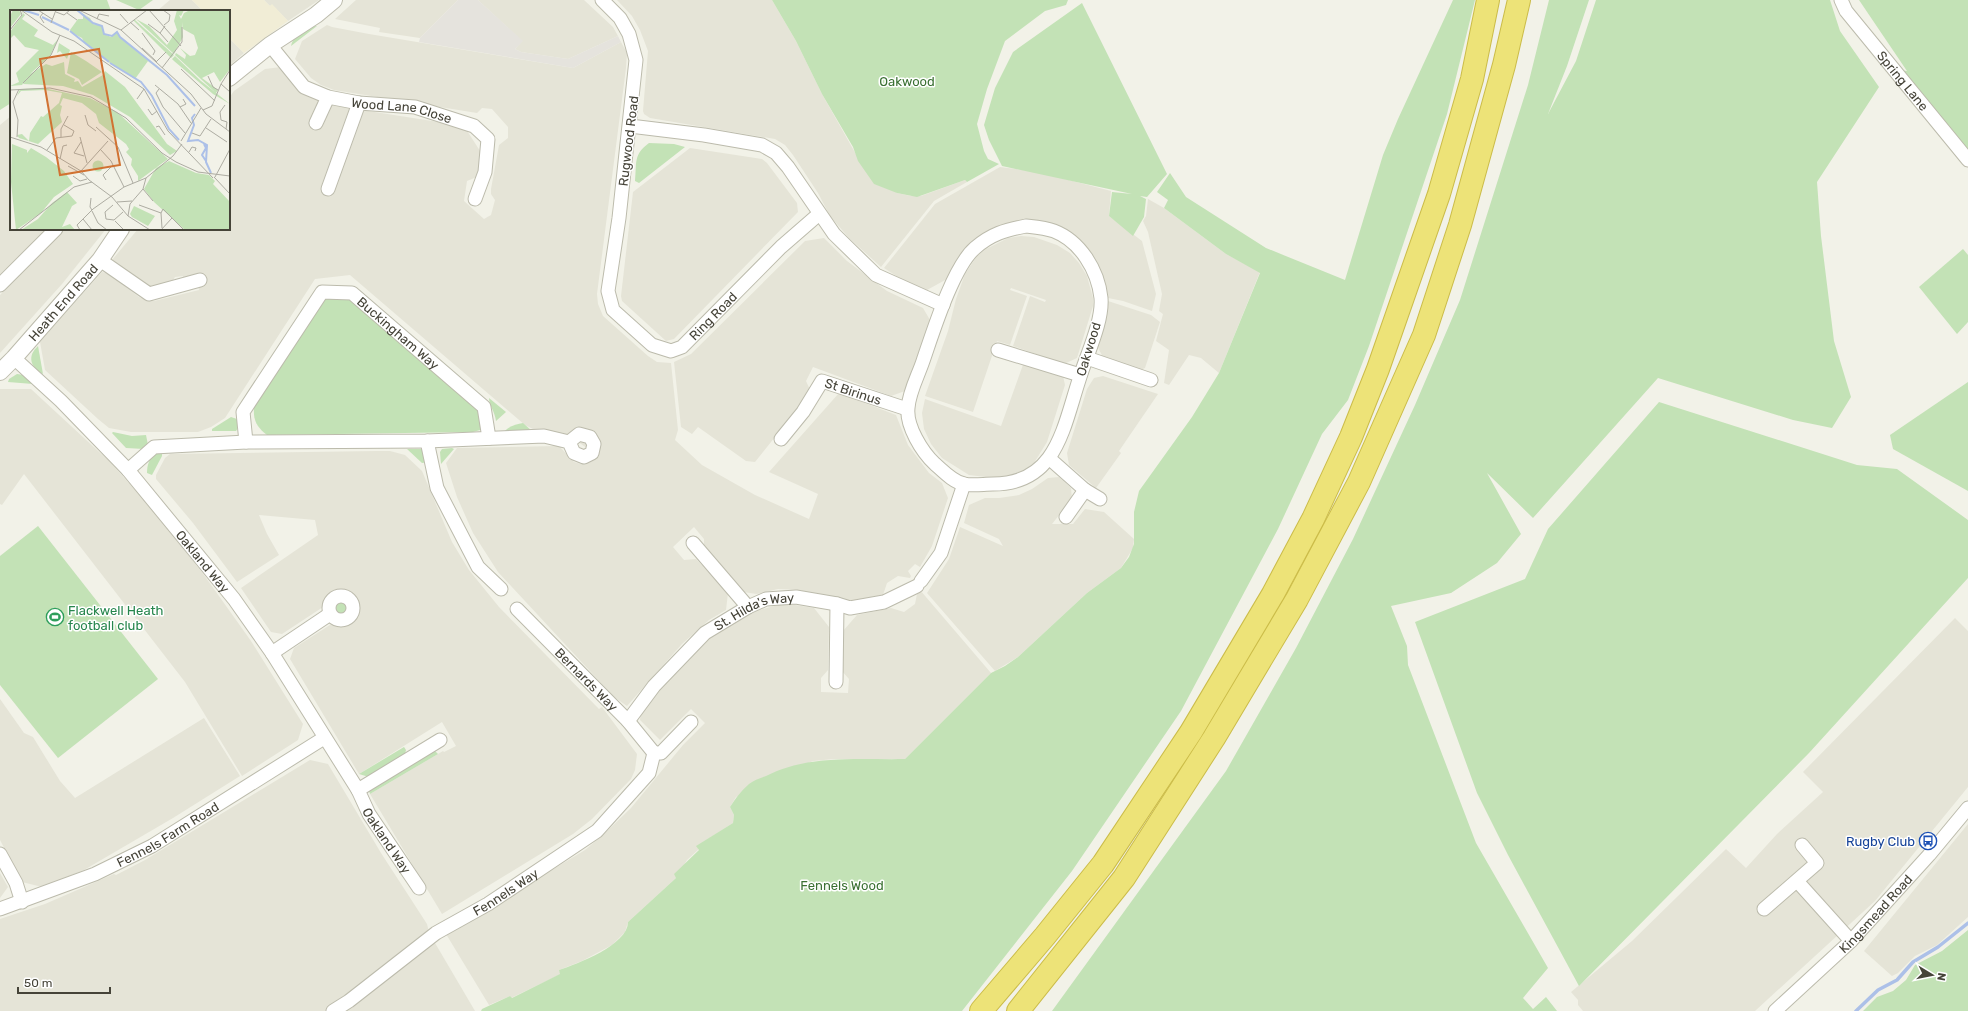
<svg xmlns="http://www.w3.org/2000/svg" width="1968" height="1011" viewBox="0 0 1968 1011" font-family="Rubik,sans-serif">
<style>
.residential{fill:#e5e4d7}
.commercial{fill:#f1edd6}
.industrial{fill:#e5e3dd}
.green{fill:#c3e2b6}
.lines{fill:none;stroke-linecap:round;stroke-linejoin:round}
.stream{stroke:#acc0e8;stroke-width:3.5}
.minor-casing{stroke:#bcbbac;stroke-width:15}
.tertiary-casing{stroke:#bcbbac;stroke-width:18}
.motorway-casing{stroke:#cbbc49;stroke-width:24}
.minor{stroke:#fff;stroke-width:13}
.tertiary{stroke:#fff;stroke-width:16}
.motorway{stroke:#ede378;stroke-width:22}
.labels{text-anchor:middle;stroke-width:3;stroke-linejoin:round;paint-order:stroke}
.park-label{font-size:13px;fill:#3a7032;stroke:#fff}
.street-label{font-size:13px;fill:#454338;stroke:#fff}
.leisure-label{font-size:13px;fill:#27864d;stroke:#fff;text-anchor:start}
.transit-label{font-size:13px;fill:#164399;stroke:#fff;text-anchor:end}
.inset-river{fill:none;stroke:#acc0e8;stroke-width:2}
.inset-road{fill:none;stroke:#adaca2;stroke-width:1}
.view{fill:#d17232;fill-opacity:0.15;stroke:#d17232;stroke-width:2}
.inset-edge{fill:none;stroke:#454338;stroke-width:2}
</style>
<rect width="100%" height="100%" fill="#f2f2e8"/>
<g class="residential">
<polygon points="170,0 192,0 203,11 157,11"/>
<polygon points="264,0 319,0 288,21 272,5 270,6"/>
<polygon points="356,0 458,0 420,38 379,32 380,28 335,19"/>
<polygon points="478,0 584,0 613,27 618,36 568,59 521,52 515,49 522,41"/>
<polygon points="617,0 772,0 796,41 822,94 862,165 897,193 911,196 921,196 965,180 967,182 934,201 881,267 849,238 830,216 818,193 793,155 785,145 775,139 650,118 644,114 643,111 648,51 640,30 632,16"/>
<polygon points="327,25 332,27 369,34 573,68 621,42 627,53 626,68 597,294 598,304 603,316 648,356 657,362 671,363 678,430 675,440 702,465 755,495 809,519 818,494 769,472 839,393 896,415 908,445 929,473 942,483 948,498 932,546 920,567 915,564 908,571 911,576 910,578 898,576 887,583 883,595 855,600 841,600 799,590 778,589 757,594 743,592 704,550 704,539 694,527 673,547 684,560 696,559 728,593 726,610 709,620 682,644 627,706 614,697 498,572 473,533 457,497 446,463 457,448 557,446 560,447 574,462 581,464 592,460 597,455 568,435 539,432 525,425 350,275 315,279 225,418 211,427 198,432 131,432 109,428 98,419 45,370 40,342 102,272 109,274 139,297 146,300 154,301 199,290 198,284 183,279 183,276 175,277 171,283 150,288 114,262 112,260 138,229 229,229 229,98 234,91 265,69 281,67 300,89 362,110 464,126 482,154 479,176 467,181 464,201 484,219 491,215 495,200 491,194 491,189 499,145 508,138 508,127 492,109 482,108 477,113 334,90 321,85 311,78 295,59 302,41"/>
<polygon points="229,38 244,53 229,66"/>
<polygon points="11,116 11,229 55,229 0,286 0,125"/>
<polygon points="690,148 762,159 767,163 797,203 798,212 674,339 666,341 622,301 621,296 633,192"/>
<polygon points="1000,167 1038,172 1111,191 1109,216 1142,241 1156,294 1152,311 1123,301 1108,298 1104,280 1099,269 1048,226 978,238 959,256 947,279 927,290 901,279 884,268 935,204"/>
<polygon points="1148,199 1164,208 1226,254 1260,272 1219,373 1201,358 1189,355 1169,385 1164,383 1169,350 1156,341 1163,314 1159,311 1162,294 1148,232 1143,221 1146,216"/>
<polygon points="65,229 106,229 62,284 0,353 0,295 36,256"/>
<polygon points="1021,236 1034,237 1057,245 1070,253 1079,263 1087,276 1093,298 1093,306 1077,358 1064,364 1013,346 1030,296 1045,302 1046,300 1011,288 1010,290 1027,296 1010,345 997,341 973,412 925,396 948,331 956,299 965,274 977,256 986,249 1008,238"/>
<polygon points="824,238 847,261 887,291 923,308 930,320 905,391 891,396 813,367 806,381 811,392 755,462 746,461 698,427 692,434 681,427 674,362 691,354 805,241"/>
<polygon points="1108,301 1151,315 1160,322 1145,368 1138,371 1104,359 1097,346"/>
<polygon points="1024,362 1063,376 1065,385 1047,442 1034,463 1023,472 1010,477 994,478 969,475 942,458 931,444 924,429 922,413 925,399 1001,426"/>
<polygon points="1103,376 1158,394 1119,451 1121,453 1096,488 1069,465 1067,453 1087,389 1094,378"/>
<polygon points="0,389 31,389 110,462 154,511 204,575 251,641 303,724 298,740 242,776 185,682 24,474 2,505 0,504"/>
<polygon points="377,451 390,451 405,455 422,471 452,542 469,570 499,607 599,709 602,707 637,754 635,770 631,779 592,819 573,834 442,914 370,794 443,751 444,752 456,746 442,722 359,774 290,659 294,648 333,623 345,623 351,621 356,616 358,609 353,595 348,590 333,591 328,595 323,607 282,634 271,632 241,588 318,535 315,520 259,515 267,534 279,555 237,582 193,523 156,479 156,475 165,458 170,454"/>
<polygon points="1059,477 1071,488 1072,499 1052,524 1073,524 1085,509 1104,512 1134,539 1133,548 1121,568 1087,593 1018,657 995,671 927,593 949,559 960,527 1003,546 999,539 964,523 969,505 985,498 999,498 1019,495 1032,489 1048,478"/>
<polygon points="920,590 991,673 905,759 834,759 813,761 736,797 730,807 734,815 733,823 697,846 699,849 687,860 676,878 628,922 625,932 612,945 582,961 559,970 561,974 511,998 510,996 489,1005 446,934 585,850 604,834 631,808 683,745 705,723 691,709 660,740 640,720 641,709 706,641 741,618 755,611 778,605 795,605 814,608 829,627 828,670 821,678 821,692 848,693 849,679 841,670 843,631 857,615 891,608 904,612 915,604 917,594"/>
<polygon points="1955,618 1968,631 1968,787 1875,901 1755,1011 1583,1011 1578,1005 1578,1000 1571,992 1632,941 1726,849 1746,868 1777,834 1823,792 1803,772"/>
<polygon points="0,699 24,733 33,737 60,781 75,798 204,718 240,776 173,818 84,870 42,887 22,882 0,840"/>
<polygon points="310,760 328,764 381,853 427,924 429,932 326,1011 0,1011 0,919 45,904 114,874 116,875 145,860"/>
<polygon points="1968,824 1968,917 1937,945 1915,956 1898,973 1892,976 1864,951"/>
<polygon points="0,873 8,887 0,898"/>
<polygon points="435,943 475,1011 345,1011 431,944"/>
</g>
<polygon class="commercial" points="192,0 264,0 270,6 272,4 288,21 244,53 229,38 229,11 203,11"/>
<polygon class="industrial" points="458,0 478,0 523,41 515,49 521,52 568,59 618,36 621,42 573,68 419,42 420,38"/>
<g class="green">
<polygon points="0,0 107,0 111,11 11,11 11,103 0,110"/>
<polygon points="116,0 153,0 139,10"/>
<polygon points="772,0 1068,0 1066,5 1045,11 1005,41 987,89 977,124 984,151 988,159 999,164 967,182 965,180 917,197 897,193 874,184 858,161 853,147 822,94 796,41"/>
<path d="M1453 0H1475L1447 114 1369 346 1348 400 1322 434 1278 529 1181 711 1072 871 962 1011H481L482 1009 510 996 512 998 560 974 559 970C577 964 628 945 628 922L676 878 674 874 699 850 696 846 733 823 734 815 730 807C736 798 741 791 749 784 754 780 760 778 766 776 809 754 858 760 905 759L991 673 1005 666 1018 657 1087 593 1121 568 1129 557 1134 544V512L1139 491 1192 417 1219 373 1260 273 1226 254 1164 208 1168 200 1157 192 1170 173 1186 197 1266 248 1345 280 1383 155 1398 119Z"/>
<polygon points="1549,0 1589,0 1567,66 1548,114 1576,61 1596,0 1830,0 1840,31 1879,87 1817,182 1821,236 1834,341 1851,397 1832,428 1793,420 1658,378 1533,518 1487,473 1521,534 1497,563 1451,593 1391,606 1407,646 1408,665 1476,843 1548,968 1523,998 1533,1009 1546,997 1557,1011 1052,1011 1226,771 1296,648 1353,539 1415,405 1460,300 1528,85"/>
<polygon points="1859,0 1968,0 1968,150 1900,70 1907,71"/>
<polygon points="1082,3 1167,174 1147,197 1140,196 1146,199 1144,217 1133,236 1109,216 1112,192 1132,194 1002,166 989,140 984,125 995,88 1013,52"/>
<path d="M317 26 291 46C293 35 306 27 317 26Z"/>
<path d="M649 143 674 144 685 147 639 183 635 181C637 162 633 155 649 143Z"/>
<polygon points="1963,249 1968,255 1968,322 1957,334 1919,287"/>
<path d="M330 293H344L486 412 485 425 480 430 473 432 267 435C257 427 253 421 254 407L322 301Z"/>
<path d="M38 346 43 374C30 367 27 356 38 346Z"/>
<polygon points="17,374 24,375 33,384 8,382 9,379"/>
<polygon points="1968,382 1968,491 1893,449 1890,435"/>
<path d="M489 398 506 412 496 421C495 412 489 405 489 398Z"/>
<polygon points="1659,402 1857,465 1897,469 1968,520 1968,578 1809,753 1579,986 1508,855 1477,793 1415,622 1525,579 1548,529"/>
<polygon points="231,417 243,421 236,431 212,431 212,429"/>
<path d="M523 423 532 431 503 434C506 427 516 424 523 423Z"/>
<polygon points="113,432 132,436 146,435 148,445 144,449 126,448 112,433"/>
<polygon points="452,448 454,449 441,464 440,452 442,449"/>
<polygon points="407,449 425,449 430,462 422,463"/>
<path d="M154 453 162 454V456L152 475 147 473C147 465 149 460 154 453Z"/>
<polygon points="38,526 158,679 58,758 0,685 0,556"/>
<circle cx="340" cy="606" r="8"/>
<polygon points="404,747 406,750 405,754 369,777 359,774"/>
<polygon points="435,751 438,754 370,794 368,788 423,754"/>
<polygon points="1968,930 1968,1011 1863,1011 1877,997 1893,991 1906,980 1915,965 1942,951"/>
</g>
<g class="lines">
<polyline class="stream" points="1856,1011 1878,990 1897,980 1913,962 1938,947 1968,923"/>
<defs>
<g id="minor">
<path id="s1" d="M602 0 620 18 629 34 636 60 619 218 608 291 613 310 652 345 671 351 682 347 781 247 819 214"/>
<path id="s2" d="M1841 0 1846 11 1968 160"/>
<path id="s3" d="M270 45 304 87 328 97 359 103 415 107 474 126 488 139 485 172 475 199"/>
<polyline points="316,123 328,97"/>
<polyline points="630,126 704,135 762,145 776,153 788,167 834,234 876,275 943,305"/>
<polyline points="328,189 359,103"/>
<path d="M1026 226C1035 227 1046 228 1054 231 1080 241 1098 270 1101 298 1103 322 1086 356 1079 380 1063 429 1056 484 993 484 984 484 972 486 964 484 953 482 943 471 935 464 922 452 906 426 908 408 909 392 918 376 923 361 933 332 953 267 975 248 991 234 1005 230 1026 226Z"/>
<polyline points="100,260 149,294 200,280"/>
<polyline points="0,285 56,229"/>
<polyline points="998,350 1080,375"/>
<path id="s4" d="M14 358 61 401 128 470 234 599 272 653 358 790 369 814 419 888"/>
<polyline points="1087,358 1151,380"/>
<path id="s5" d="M781 439 803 412 822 381 907 409"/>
<polyline points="427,441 437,488 478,567 501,589"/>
<path id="s6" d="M246 442 243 412 322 292 352 293 484 407 489 438"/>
<polyline points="1050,459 1085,490 1100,499"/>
<polyline points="128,470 154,447 246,442 427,441 544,436 569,442 579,434 590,437 594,444 592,453 584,457 574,453 569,442"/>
<polyline points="1066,517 1085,490"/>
<polyline points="693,543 748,607"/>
<polyline points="921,581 941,553 964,484"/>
<circle cx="341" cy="608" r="12"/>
<path id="s7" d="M517 609 628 721 654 753"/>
<polyline points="272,653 330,614"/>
<polyline points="836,682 837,604"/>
<path id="s8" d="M628 721 654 686 705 633 748 607 766 599 796 597 837 604 850 608 884 602 917 586"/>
<polyline points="654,753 661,753 691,722"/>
<polyline points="358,790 440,740"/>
<polyline points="0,854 16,883 22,902"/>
<polyline points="1797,881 1851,941"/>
<path id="s9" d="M0 909 95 874 152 846 324 738"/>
<polyline points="1764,909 1817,863 1802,845"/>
<path id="s10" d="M333 1011 349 1001 436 933 488 904 597 831 649 773 654 753"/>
<path id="s11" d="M1775 1011 1851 941 1929 855 1968 808"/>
</g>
<g id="tertiary">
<polyline points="229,78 270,45 316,15 334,0"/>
<path id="s12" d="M0 372 14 358 100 260 121 229"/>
</g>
<g id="motorway">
<polyline points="981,1011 1045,936 1103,864 1191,732 1273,594 1313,519 1351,437 1378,369 1439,194 1472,79 1488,0"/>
<polyline points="1018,1011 1124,878 1214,738 1297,599 1359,482 1424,335 1460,225 1504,65 1519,0"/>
</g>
</defs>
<use href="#minor" class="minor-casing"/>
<use href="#tertiary" class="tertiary-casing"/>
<use href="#motorway" class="motorway-casing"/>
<use href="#minor" class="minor"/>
<use href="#tertiary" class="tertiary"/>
<use href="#motorway" class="motorway"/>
</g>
<defs>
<symbol id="stadium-ring" viewBox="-11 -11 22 22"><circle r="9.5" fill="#fff" stroke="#2e9e5b" stroke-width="1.5"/><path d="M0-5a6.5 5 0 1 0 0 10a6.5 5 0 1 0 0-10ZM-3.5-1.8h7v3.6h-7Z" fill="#2e9e5b"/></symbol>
<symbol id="bus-ring" viewBox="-11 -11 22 22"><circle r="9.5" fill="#fff" stroke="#1a4fb4" stroke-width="1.5"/><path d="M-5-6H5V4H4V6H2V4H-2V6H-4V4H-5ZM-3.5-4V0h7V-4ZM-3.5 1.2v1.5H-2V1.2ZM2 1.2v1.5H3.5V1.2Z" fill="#1a4fb4"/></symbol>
</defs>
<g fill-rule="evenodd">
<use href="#stadium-ring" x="45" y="607" width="20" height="20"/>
<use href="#bus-ring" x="1918" y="831" width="20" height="20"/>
</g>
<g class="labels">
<g class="park-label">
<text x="907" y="86">Oakwood</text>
<text x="842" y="890">Fennels Wood</text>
</g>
<g class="street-label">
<text dy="5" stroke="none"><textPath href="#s2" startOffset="102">Spring Lane</textPath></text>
<text dy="5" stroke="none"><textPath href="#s3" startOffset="155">Wood Lane Close</textPath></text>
<text transform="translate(628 141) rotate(-83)" y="5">Rugwood Road</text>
<text dy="5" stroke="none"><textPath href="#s12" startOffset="94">Heath End Road</textPath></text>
<text dy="5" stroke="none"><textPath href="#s1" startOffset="451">Ring Road</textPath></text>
<text dy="5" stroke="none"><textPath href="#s6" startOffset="265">Buckingham Way</textPath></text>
<text transform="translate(1088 349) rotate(-73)" y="5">Oakwood</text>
<text dy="5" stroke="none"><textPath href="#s5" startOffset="104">St Birinus</textPath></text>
<text dy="5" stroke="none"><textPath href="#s4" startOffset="278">Oakland Way</textPath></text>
<text dy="5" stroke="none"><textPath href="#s8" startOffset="172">St. Hilda's Way</textPath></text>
<text dy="5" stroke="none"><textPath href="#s7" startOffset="99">Bernards Way</textPath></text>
<text dy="5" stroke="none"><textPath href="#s9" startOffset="184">Fennels Farm Road</textPath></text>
<text dy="5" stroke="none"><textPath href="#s4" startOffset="613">Oakland Way</textPath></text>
<text dy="5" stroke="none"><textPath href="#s10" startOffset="210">Fennels Way</textPath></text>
<text dy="5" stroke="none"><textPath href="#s11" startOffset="140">Kingsmead Road</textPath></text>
</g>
<g class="leisure-label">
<text x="68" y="615">Flackwell Heath<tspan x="68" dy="15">football club</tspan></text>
</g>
<g class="transit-label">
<text x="1915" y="846">Rugby Club</text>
</g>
</g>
<g transform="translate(10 10)">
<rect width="220" height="220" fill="#f2f2e8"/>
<path d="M3 0H9L11 4 0 18V6ZM67 0 80 8 83 14 92 16 94 24 101 27 107 21 110 27 148 59 138 51 125 69 101 54 75 34 72 28 62 23 60 20 68 9H73V6L79 8ZM167 0H174L171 6 169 5 171 9 174 3 180 0H220V59L210 72 204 62 192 68 208 80 206 83 165 45 166 43 175 49 176 45 170 38 180 46 185 45 188 38 184 25 173 19 172 12 173 27 164 44 126 9 139 16 157 35 167 20 164 11ZM11 1 15 5 12 9 28 20 24 26 43 35 48 29 40 46 20 64 36 54 42 56 54 52 55 64 65 69 64 72 68 71 72 77 93 65 95 61 115 77 157 134 167 141 160 145 120 107 83 85 53 76 13 74 19 65 12 75 0 76 9 72 6 63 29 40 15 37 4 25 0 29V22L13 4ZM123 10H125L164 45 161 48ZM49 33 60 40 57 49 50 41 47 43ZM61 42 76 51 92 62 72 75 69 69 57 63ZM165 46 191 71 220 94 203 84 164 51 162 49ZM34 78 80 88 107 102 158 149 128 171V166L121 155 122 149 116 142 119 139 116 134 89 113 86 104 72 93 53 88 50 95 52 96 50 105 52 112 28 134 9 128 7 125 12 124 19 131 20 123 31 106 33 107 49 93 52 83 35 80 11 81 7 86 10 79ZM2 134 17 140V143L21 138 36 147 54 161 63 174 44 187 31 203 6 220 1 172ZM82.5 156a5.5 5.5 0 1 1 11 0a5.5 5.5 0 1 1-11 0ZM159 151 186 163 199 165 205 171 203 174 220 192V220H175L144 192 134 179 146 158ZM57 182 67 193 62 196 52 217 60 214 65 220H11L28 209 42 193ZM124 196 145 206 138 216 122 207 120 204Z" fill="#c3e2b6"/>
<path class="inset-river" d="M13 0 29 5M67 0 83 13 92 16 94 24 102 26 107 22 110 27 157 65 185 96M32 7 59 20M60 21 99 52M100 53 131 72 142 86 159 119 169 130M185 104 182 108 184 115 178 131 188 130 197 135 196 152 201 163M194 134 196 138 192 145 196 151"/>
<path class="inset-road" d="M11 0 42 22 64 31 134 79 158 121 203 168M28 0 42 9M69 0 111 20 181 84 196 104 220 122M139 0 171 36M153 0 160 5 159 11 154 15M46 2 54 5 60 0M33 3 30 7 34 13M57 3 67 10M110 4 118 13M87 9 89 4 99 6M120 12 129 20M41 13 46 0M138 14 150 23M155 16 150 23 158 32M0 20 12 5 10 0M111 20 137 0M132 23 145 41 143 45M132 38 147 52M147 51 156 42M152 58 172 32V17M171 59 205 91M198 66 203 77 208 80M13 73 41 45 50 25M211 74 220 82M145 75 168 94 181 113M149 79 146 83 153 97 175 123M0 80 40 78 81 87 116 108 152 143 166 152 188 162 220 166M127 89 134 79M215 95 210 102 211 110 217 112 216 119M170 97 176 94 173 89M138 99 142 105 147 101M193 100 202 96 211 74 220 60M75 105 78 115 86 121M86 117 108 137 123 173M146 117 149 116 155 125M196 118 217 132M182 123 190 126 201 109M0 127 31 137 71 161 79 170 102 187 118 206 140 220M7 127 8 110 3 92 9 79M51 127V119L58 106M70 127 77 153M171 131 191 98M71 132 64 143 74 146M90 139 101 151 114 177M37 140 46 128 62 126 64 121 54 115M179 142 182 137 186 138 185 141M50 149 53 136 57 135M58 156 74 165M71 161 98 131M63 166 70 171 77 169M204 167 220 184M205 167 220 139M96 170 93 165 103 155M133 179 143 191M81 188 80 197 82 200M107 192 122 191M103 195 95 202 96 209 104 210 113 202M129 195 151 203 152 218M82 201 88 213 97 220M151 203 153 199 174 220M118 206 120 194 133 179 136 168M73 209 82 220M105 211 114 220M9 220 64 177 82 172M70 220 67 215 83 199 114 177 136 168 163 146 172 134M151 220 162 208"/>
<path class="view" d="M89 39 110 155 50 165 30 49Z"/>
<rect width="220" height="220" class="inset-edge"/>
</g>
<g transform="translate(1932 975) rotate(100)" stroke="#ffffff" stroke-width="3" paint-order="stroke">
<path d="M0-3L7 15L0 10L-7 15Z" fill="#454338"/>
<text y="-6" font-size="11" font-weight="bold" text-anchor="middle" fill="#454338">N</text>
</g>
<path d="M18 987v6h92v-6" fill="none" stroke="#454338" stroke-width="2"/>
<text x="24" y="987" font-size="12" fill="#454338" stroke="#ffffff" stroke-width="3" paint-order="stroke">50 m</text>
</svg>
